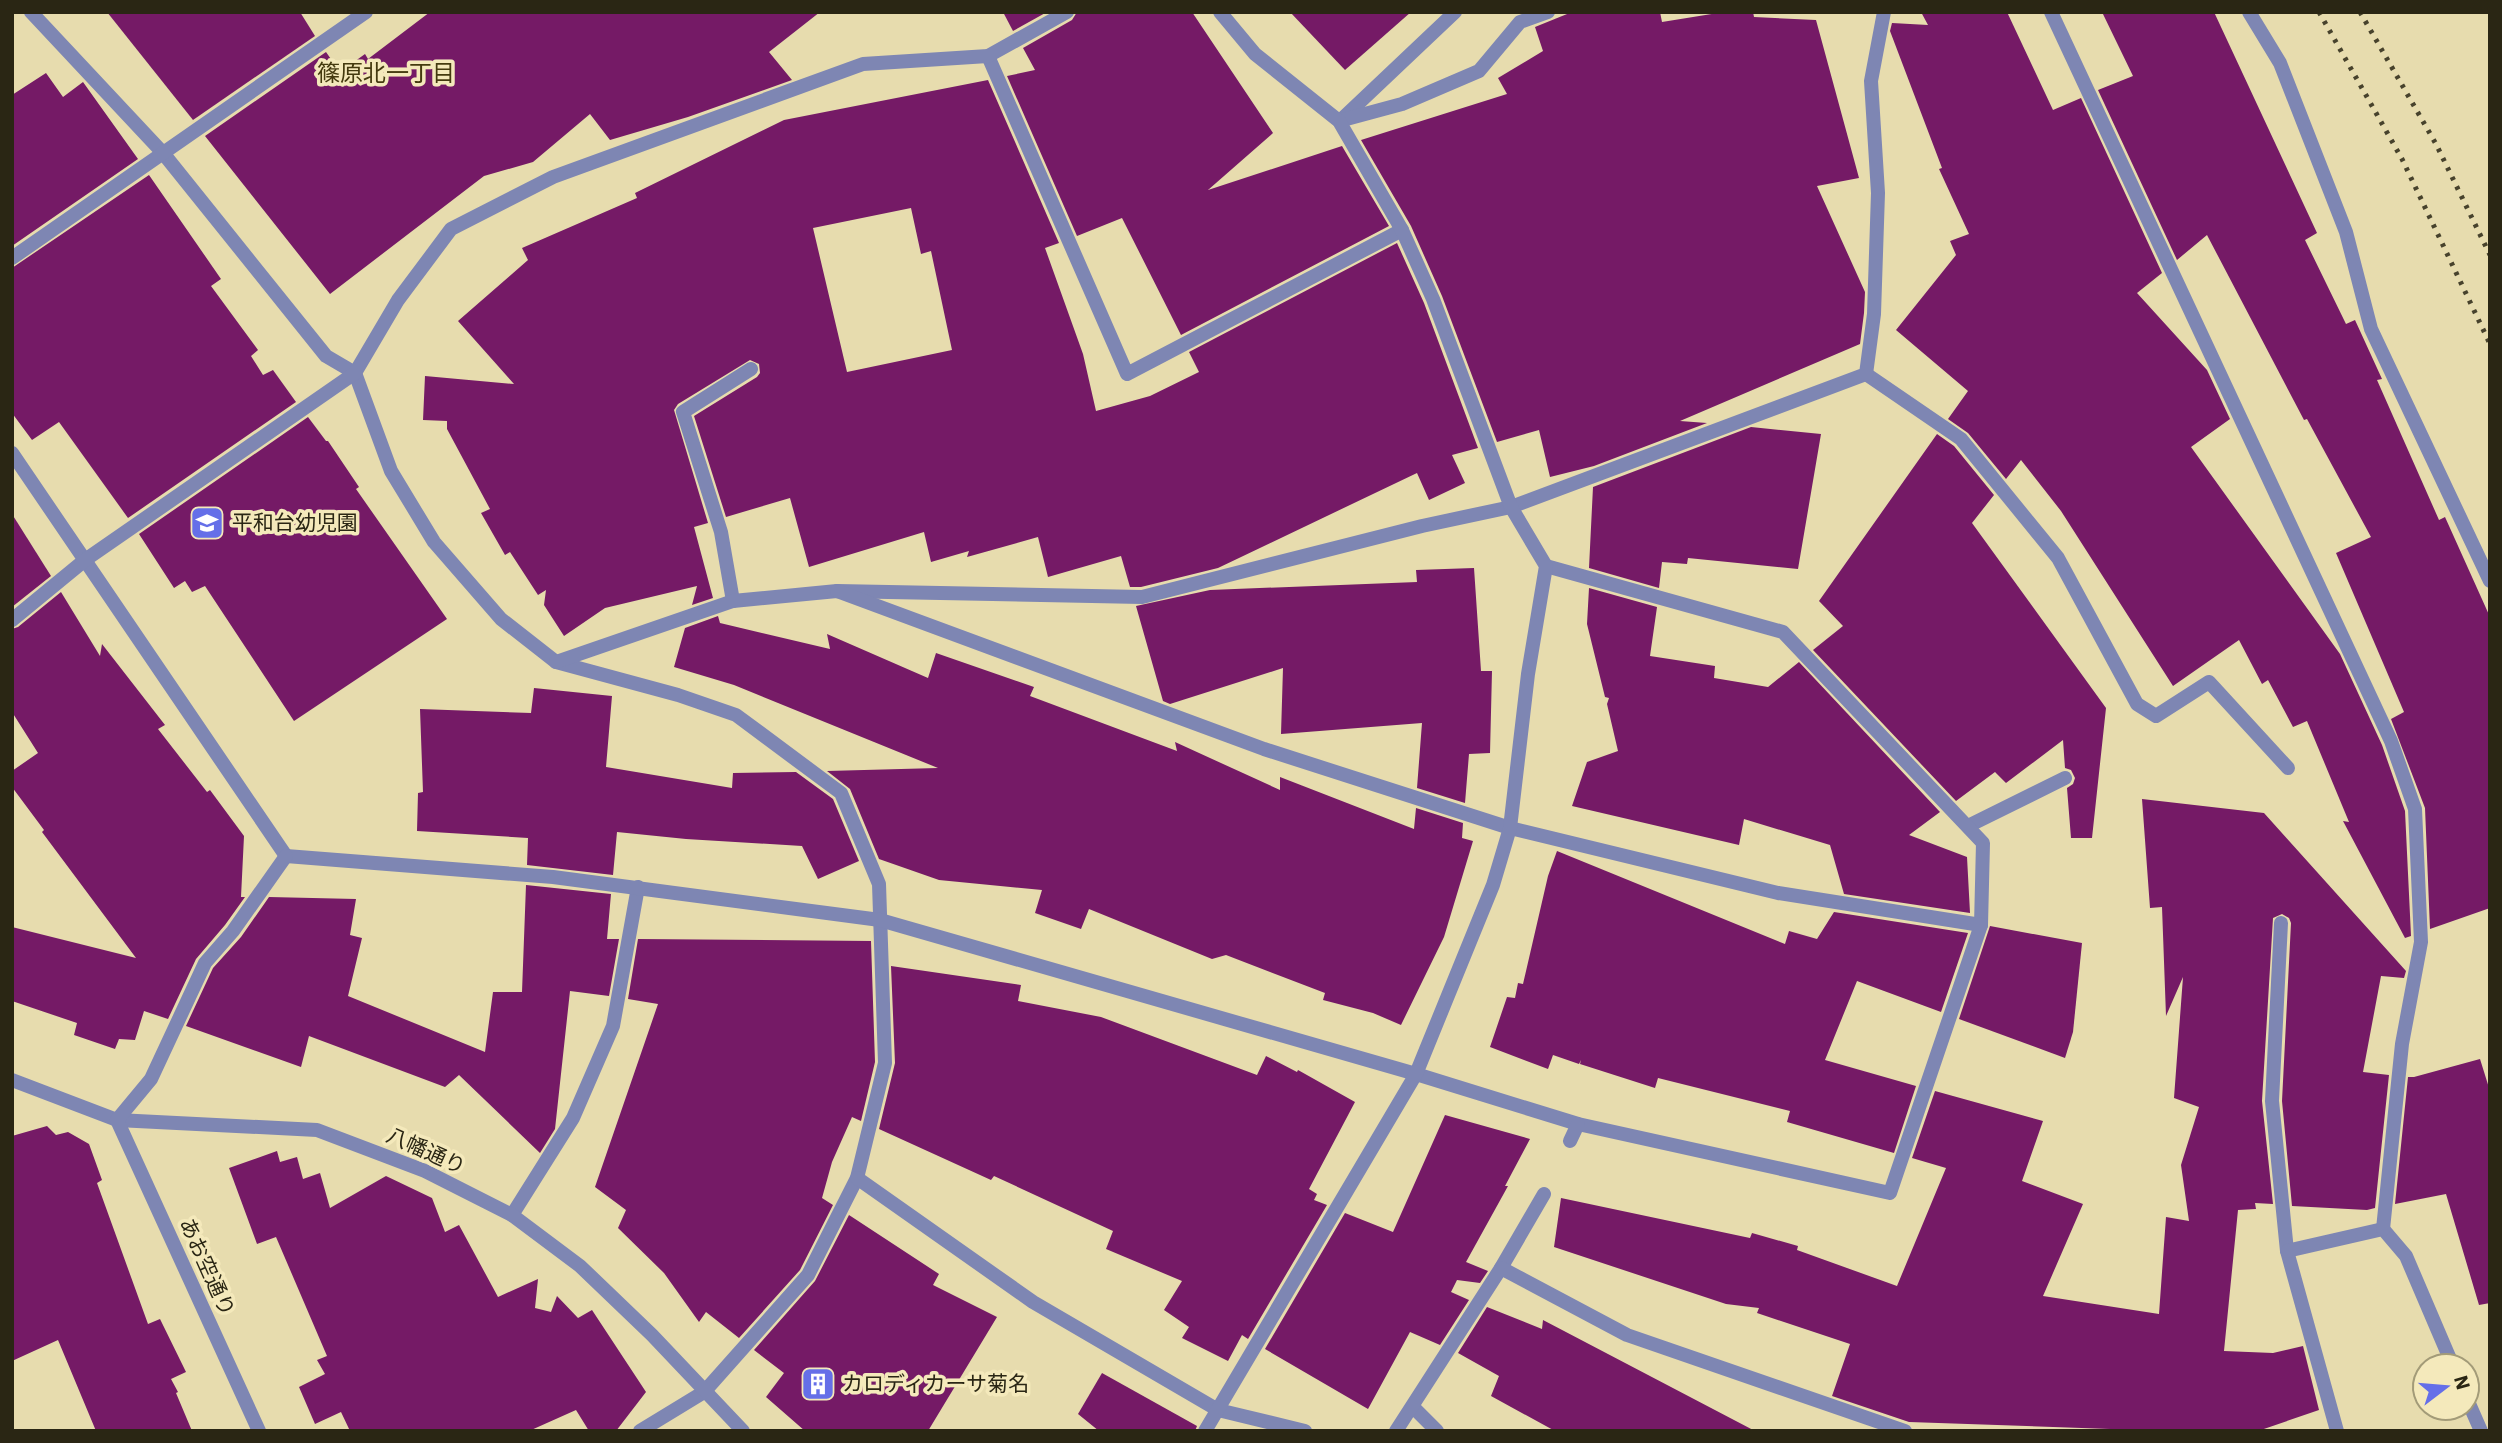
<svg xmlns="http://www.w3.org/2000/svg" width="2502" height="1443" viewBox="0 0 2502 1443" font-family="'IBM Plex Sans','Noto Sans JP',sans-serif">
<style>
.building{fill:#751a66;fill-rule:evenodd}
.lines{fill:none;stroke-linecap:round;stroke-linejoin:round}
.lane{stroke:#7e86b3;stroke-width:14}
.street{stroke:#7e86b3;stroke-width:14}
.rail{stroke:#47422c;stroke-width:5;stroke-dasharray:3.5 7;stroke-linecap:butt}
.labels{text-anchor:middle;stroke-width:7;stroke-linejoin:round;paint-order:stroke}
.poi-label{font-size:21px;fill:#2a2614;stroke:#f4e9bb;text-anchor:start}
.street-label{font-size:21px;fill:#2a2614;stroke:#f4e9bb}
.neighbourhood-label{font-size:23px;fill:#443a0f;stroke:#f4e9bb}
</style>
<rect width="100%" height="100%" fill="#e7dcae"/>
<g class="building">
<polygon points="107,12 300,12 315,36 193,120"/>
<polygon points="430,12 820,12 769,52 792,80 688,117 610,140 590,114 533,162 484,176 330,294 205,136 326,52 340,72 365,54 368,59"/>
<polygon points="1003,12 1047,12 1013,31"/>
<polygon points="1077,12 1192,12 1273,133 1208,190 1342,146 1389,226 1181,335 1122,218 1077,236 1007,76 1035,70 1023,48 1072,20"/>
<polygon points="1290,12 1411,12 1345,70"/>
<polygon points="1572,12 1660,12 1662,22 1724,12 1753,12 1754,17 1816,20 1859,178 1817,186 1865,292 1864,313 1860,344 1680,421 1707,423 1594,466 1550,477 1539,430 1497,442 1442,296 1411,226 1361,140 1507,94 1498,78 1543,51 1535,27"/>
<polygon points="1921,12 2007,12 2053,110 2081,98 2162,273 2137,293 2207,370 2230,419 2191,447 2340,654 2382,745 2405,811 2411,936 2405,938 2343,821 2349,822 2307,721 2293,727 2268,680 2262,684 2239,640 2173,686 2061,511 2021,460 2006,479 1968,433 1948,419 1968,391 1896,330 1956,255 1950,241 1969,234 1939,169 1942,168 1890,31 1892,23 1928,25"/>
<polygon points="2102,12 2214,12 2317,233 2305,240 2346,324 2355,320 2382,379 2377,380 2439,520 2445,517 2490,617 2490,908 2430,929 2425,808 2391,719 2404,712 2336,553 2371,537 2307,419 2304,420 2207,235 2177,260 2098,90 2133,76"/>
<polygon points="46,73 63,97 83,82 138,159 12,246 12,95"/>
<path d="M988 80 1059 243 1045 248 1083 354 1096 411 1150 396 1199 372 1189 352 1397 243 1424 303 1478 448 1452 455 1465 483 1429 500 1417 473 1218 568 1141 587H1130L1121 556 1048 577 1038 537 967 557 969 551 931 562 924 532 809 567 790 498 726 517 694 416 757 377 760 373 759 364 750 360 678 404 674 410 708 523 694 527 713 598 692 605 697 586 605 608 564 636 544 605 546 590 538 595 510 552 505 555 481 513 490 509 447 429V421L423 420 425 376 514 384 458 321 528 260 522 248 637 198 635 193 784 120ZM911 208 921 254 931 251 952 350 847 372 813 228Z"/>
<polygon points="149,175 221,279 211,286 258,350 251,356 263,375 273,370 296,402 128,518 59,422 32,440 12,413 12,268"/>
<polygon points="308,417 326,441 328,441 359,487 356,489 447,619 294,721 205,586 192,592 185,581 174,588 139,534"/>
<polygon points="1751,427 1821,434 1798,569 1688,558 1687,564 1662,562 1659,588 1589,568 1593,487"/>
<polygon points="1937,434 1954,446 1994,495 1972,523 2106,708 2092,838 2071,838 2067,788 2073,784 2075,778 2071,770 2065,768 2063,740 2006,783 1995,772 1956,801 1813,650 1843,626 1819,601"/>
<polygon points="12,514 51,576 12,607"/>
<polygon points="1474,568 1481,671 1492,671 1490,753 1469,754 1465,803 1417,788 1422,723 1281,734 1283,668 1170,704 1163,701 1136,606 1210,590 1417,582 1416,570"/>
<polygon points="1589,588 1657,607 1650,656 1715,666 1714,678 1768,687 1799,662 1940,812 1909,835 1967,857 1970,913 1844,894 1830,845 1744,819 1739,845 1572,806 1587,762 1618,751 1607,704 1609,698 1605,697 1587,624"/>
<polygon points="61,592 100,656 102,644 165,725 158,729 207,792 210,790 244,836 241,897 245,897 225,925 196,959 168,1019 144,1011 135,1040 119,1039 115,1049 74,1035 77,1023 12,1001 12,927 136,958 42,832 44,830 12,787 12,771 38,753 12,712 12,629 18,627"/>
<polygon points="718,616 720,623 830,649 827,634 928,678 936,653 1034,687 1030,696 1177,751 1175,742 1280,790 1280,777 1414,829 1416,808 1463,823 1462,838 1473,841 1444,937 1401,1025 1373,1013 1323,1000 1325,993 1226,955 1212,959 1089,909 1081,929 1035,913 1042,890 939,880 879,859 850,789 827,771 938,768 734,685 674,667 685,628"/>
<polygon points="534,688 612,696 606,767 732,788 733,773 796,772 833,799 859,861 818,879 802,846 686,839 617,832 613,875 527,865 528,838 417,831 418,793 423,792 420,709 531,713"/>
<polygon points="2142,799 2264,813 2406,971 2404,978 2381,976 2363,1072 2389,1075 2375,1208 2367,1210 2292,1206 2282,1101 2291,923 2289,918 2282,914 2273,918 2262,1101 2273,1204 2255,1203 2256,1209 2238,1210 2224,1351 2273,1353 2303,1346 2319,1410 2258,1431 2110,1431 2110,1429 1909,1422 1832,1396 1850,1344 1757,1313 1759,1308 1726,1304 1554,1247 1561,1198 1750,1238 1752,1233 1798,1246 1797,1250 1897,1286 1946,1168 1912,1158 1935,1091 2043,1121 2022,1181 2083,1204 2043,1296 2159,1314 2166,1217 2189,1221 2181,1165 2199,1107 2174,1098 2183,977 2166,1016 2162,907 2150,908"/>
<polygon points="1557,851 1785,944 1789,931 1817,939 1834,912 1968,933 1941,1012 1857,981 1825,1060 1916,1086 1894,1153 1787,1122 1790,1111 1658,1078 1655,1088 1580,1064 1581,1060 1579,1064 1553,1055 1548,1069 1490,1047 1507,997 1515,998 1518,983 1523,984 1548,876"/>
<polygon points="526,885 611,894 607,939 619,939 609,996 570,991 555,1129 540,1153 459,1075 445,1087 309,1036 301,1067 186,1026 213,968 241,937 269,897 356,899 350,935 362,938 348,996 485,1052 493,992 522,992"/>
<polygon points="1990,926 2082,943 2073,1032 2065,1058 1959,1019"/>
<polygon points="638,939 871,941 875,1062 861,1121 852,1117 832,1162 822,1198 833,1205 800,1270 739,1338 706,1312 699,1322 664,1273 618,1228 626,1210 595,1187 658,1004 628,999"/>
<polygon points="891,966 1021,985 1018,1001 1101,1017 1257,1075 1266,1056 1297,1072 1298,1070 1355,1102 1309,1189 1317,1194 1314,1200 1327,1205 1248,1339 1242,1335 1228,1361 1182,1338 1189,1327 1164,1310 1182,1281 1106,1249 1113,1231 994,1176 991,1180 879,1129 895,1063"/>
<polygon points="2480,1059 2490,1091 2490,1303 2479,1305 2446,1194 2395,1204 2408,1077 2414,1077"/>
<polygon points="1445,1115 1530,1139 1505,1186 1508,1186 1466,1262 1488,1271 1480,1283 1457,1280 1451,1292 1469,1300 1440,1345 1410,1332 1368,1409 1265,1349 1345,1213 1393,1232"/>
<polygon points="47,1126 56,1135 68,1132 89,1144 102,1180 97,1183 148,1324 160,1319 186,1372 171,1379 178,1392 176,1393 192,1431 96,1431 58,1340 12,1361 12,1136"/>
<polygon points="277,1151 280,1162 297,1157 303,1179 320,1173 330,1208 386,1176 432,1198 445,1232 459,1225 498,1297 538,1279 535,1308 551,1312 557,1296 578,1318 592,1310 646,1392 616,1431 589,1431 576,1410 529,1431 350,1431 341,1412 315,1424 299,1387 325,1374 317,1360 327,1356 276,1237 257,1244 229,1168"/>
<polygon points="849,1215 939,1274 933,1285 997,1317 928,1431 805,1431 766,1397 784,1373 754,1350 815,1281"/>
<polygon points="1487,1307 1542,1329 1543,1320 1755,1431 1555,1431 1491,1396 1499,1376 1458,1353"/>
<polygon points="1102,1373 1197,1426 1195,1431 1099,1431 1078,1414"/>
</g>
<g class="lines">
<g class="lane">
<polyline points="2249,12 2280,63 2346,232 2371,329 2490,581"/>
<polyline points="1866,374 1961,439 2058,558 2137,704 2156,716 2209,682 2288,768"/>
<polyline points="1968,826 2065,778"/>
<polyline points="2281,923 2272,1101 2287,1251 2337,1431"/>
<polyline points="512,1215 573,1118 613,1026 638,887"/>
<polyline points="2287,1251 2383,1229 2406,1256 2453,1366"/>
<polyline points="2467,1399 2481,1431"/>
</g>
<g class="street">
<polyline points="31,12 163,153 326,356 355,373 391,471 434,542 501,619 556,662 678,695 736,715 841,793 879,884 885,1063 857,1178 808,1275 704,1392 640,1431"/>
<polyline points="2051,12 2391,741 2415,809 2421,942 2402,1044 2383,1229"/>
<polyline points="988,56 1127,374 1402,230"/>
<polyline points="1343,118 1455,12"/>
<polyline points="1339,121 1402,104 1479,71 1520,22 1548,12"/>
<polyline points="12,258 366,12"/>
<polyline points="12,453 286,856"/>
<polyline points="1546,566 1783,632 1983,843 1981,925"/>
<polyline points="733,601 721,532 683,412 751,369"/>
<polyline points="12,620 85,560 355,373 398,300 451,229 553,177 863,64 988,56 1067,12"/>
<polyline points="556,662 733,601 837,591 1142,597 1422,526 1511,507 1866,374 1874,314 1878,193 1871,81 1884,12"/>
<polyline points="286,856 553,877 880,920 1416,1074 1578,1124 1890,1193 1981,925 1778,893 1510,828 1264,749 837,591"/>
<polyline points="12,1080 117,1120 317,1130 425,1171 512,1215 580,1266 652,1335 743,1431"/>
<polyline points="1570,1141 1578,1124"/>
<polyline points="857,1178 1033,1302 1218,1410 1305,1431"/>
<polyline points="1501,1268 1544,1194"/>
<polyline points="1413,1407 1437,1431"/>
<polyline points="259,1431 117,1120 151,1079 205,963 233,931 286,856"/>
<polyline points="1205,1431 1416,1074 1493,885 1510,828 1528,674 1546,566 1511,507 1433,299 1402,230 1339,121 1255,54 1220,12"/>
<polyline points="1396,1431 1501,1268 1627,1335 1905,1431"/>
</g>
<g class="rail">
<polyline points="2319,12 2402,159 2490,344"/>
<polyline points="2360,12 2436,144 2490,255"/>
</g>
</g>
<defs>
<symbol id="school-square" viewBox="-11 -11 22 22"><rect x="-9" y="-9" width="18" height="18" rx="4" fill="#656fe8" stroke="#f4e9bb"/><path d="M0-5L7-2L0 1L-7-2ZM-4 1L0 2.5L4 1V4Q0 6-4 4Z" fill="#fff"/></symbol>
<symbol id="building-square" viewBox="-11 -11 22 22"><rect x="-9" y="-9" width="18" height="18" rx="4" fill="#656fe8" stroke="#f4e9bb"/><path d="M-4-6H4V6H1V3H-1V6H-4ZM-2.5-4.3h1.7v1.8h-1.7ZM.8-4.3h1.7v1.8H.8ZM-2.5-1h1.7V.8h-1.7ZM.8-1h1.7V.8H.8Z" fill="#fff"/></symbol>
</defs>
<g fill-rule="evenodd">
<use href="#school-square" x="188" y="504" width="38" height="38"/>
<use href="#building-square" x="799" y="1365" width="38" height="38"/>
</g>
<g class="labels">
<g class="poi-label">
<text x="232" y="530">平和台幼児園</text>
<text x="842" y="1391">カロディカーサ菊名</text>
</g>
<g class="street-label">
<text transform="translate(426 1151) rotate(24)" y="7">八幡通り</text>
<text transform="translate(207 1267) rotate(66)" y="7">あお空通り</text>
</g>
<g class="neighbourhood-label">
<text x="386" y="81">篠原北一丁目</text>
</g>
</g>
<rect width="2502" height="1443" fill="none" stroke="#2a2614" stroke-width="28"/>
<g transform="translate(2446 1387) rotate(74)"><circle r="33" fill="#f4e9bb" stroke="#a39b78" stroke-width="2"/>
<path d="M0-5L12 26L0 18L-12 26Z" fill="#656fe8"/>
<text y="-10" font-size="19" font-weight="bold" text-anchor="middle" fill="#2a2614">N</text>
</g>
</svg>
